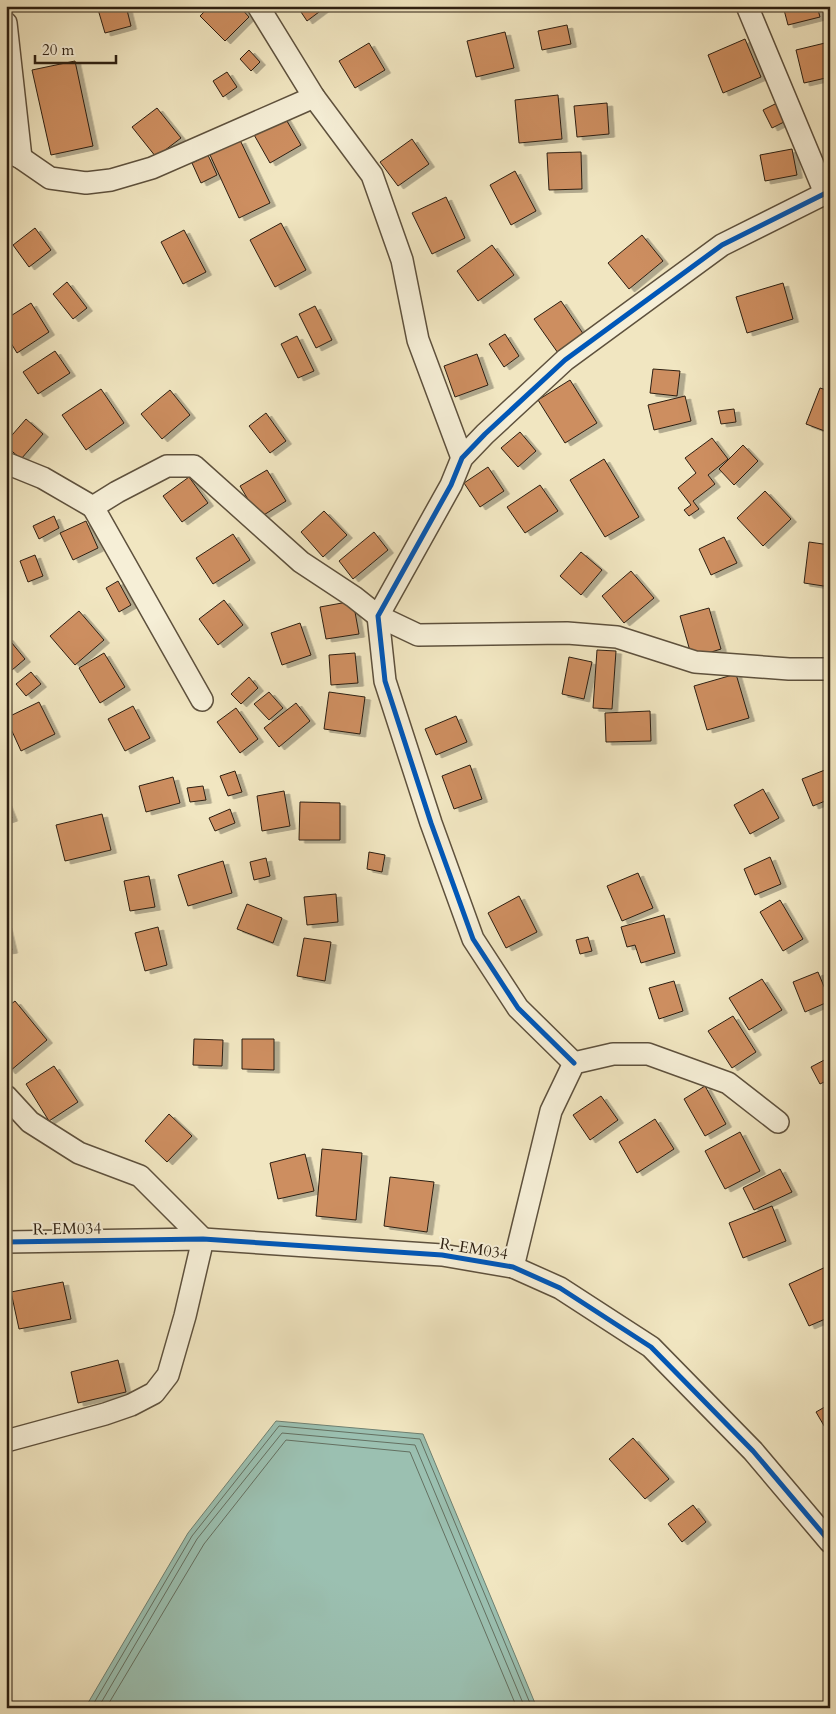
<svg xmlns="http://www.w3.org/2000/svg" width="836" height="1714" viewBox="0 0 836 1714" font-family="Cardo,serif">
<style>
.water{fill:#9bc0b1;stroke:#6f8071}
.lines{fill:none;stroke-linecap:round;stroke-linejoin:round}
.shore{stroke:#647061;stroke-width:1}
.building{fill:#cd8e61;stroke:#2d1f11;filter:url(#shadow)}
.minor-casing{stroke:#5e513d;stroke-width:24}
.minor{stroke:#f6efd7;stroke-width:21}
.cycleway-casing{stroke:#f6efd7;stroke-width:8}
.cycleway{stroke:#0057b8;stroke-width:5}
.labels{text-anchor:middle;stroke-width:4;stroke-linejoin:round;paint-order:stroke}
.street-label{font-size:16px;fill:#2d1f11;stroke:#f6efd7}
</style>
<defs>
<filter id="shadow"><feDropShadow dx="5.5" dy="3" stdDeviation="0" flood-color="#0004"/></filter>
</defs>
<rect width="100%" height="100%" fill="#f1e6c1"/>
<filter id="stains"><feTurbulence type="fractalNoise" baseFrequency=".004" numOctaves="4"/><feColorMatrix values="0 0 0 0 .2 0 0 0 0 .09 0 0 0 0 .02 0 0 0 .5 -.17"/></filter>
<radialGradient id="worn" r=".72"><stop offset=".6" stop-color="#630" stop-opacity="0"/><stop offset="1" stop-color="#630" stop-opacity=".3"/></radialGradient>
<polygon class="water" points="276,1421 423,1434 537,1708 85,1708 188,1533"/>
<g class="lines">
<g class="shore">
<polyline points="91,1708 192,1536 279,1426 420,1439 532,1708"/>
<polyline points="98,1708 197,1539 282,1433 415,1445 525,1708"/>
<polyline points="106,1708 204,1544 286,1440 410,1452 517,1708"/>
</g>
</g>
<g class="building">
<polygon points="97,6 126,6 131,26 105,33"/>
<polygon points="210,6 239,6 249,17 225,41 200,16"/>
<polygon points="297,6 327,6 307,21"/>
<polygon points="783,6 817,6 820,17 788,25"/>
<polygon points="567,25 571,44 542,50 538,31"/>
<polygon points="505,32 514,68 476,77 467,41"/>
<polygon points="745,39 761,77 723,93 708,55"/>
<polygon points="369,43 385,70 355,88 339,61"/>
<polygon points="825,43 830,61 830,77 804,83 796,50"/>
<polygon points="249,50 260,62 251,71 240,59"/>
<polygon points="75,61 93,146 51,155 32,70"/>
<polygon points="227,72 237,87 223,97 213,81"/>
<polygon points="558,95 562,139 519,143 515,100"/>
<polygon points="607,103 609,134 577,137 574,106"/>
<polygon points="777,103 786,121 772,128 763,110"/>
<polygon points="157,108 181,138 156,157 132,127"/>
<polygon points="284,116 301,145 270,163 253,133"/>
<polygon points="412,139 429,164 398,186 380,162"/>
<polygon points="240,140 270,203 239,218 210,155"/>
<polygon points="792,149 797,175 765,181 760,155"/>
<polygon points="581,152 582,189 549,190 547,153"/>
<polygon points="208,155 217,175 201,183 192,163"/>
<polygon points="515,171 536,211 511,225 490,185"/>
<polygon points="446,197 465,238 432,254 412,213"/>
<polygon points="281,223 306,270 275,287 250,240"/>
<polygon points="35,228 51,250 29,267 13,245"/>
<polygon points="184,230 206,272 183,284 161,242"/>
<polygon points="642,235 663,261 629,289 608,263"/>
<polygon points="492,245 514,275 478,301 457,271"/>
<polygon points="67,282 87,308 73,319 53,294"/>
<polygon points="783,283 793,319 747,333 736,297"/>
<polygon points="561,301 584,335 558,353 534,319"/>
<polygon points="31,303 49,332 17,353 6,335 6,319"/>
<polygon points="315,306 332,340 316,348 299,314"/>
<polygon points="505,334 519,356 504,367 489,344"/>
<polygon points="297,336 314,371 298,378 281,344"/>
<polygon points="55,351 70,373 38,394 23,372"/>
<polygon points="477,354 488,385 455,397 444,366"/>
<polygon points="653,369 680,371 677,396 650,393"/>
<polygon points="570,380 597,423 565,443 538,400"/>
<polygon points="820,388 830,391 830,433 806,424"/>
<polygon points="101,389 124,423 86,450 62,415"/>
<polygon points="170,390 190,415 162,439 141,414"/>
<polygon points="685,396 691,421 654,430 648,405"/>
<polygon points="734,409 736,422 721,424 718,411"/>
<polygon points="266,413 286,441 270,453 249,426"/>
<polygon points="26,419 43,434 21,459 6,446 6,442"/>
<polygon points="520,432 536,451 518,467 501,448"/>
<polygon points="712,438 728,459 708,475 715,484 693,501 699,509 689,516 684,510 691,505 678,488 696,473 685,458"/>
<polygon points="743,445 758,461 734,485 719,469"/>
<polygon points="604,459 639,517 605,537 570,480"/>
<polygon points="488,467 504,491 480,507 464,483"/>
<polygon points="267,470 286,501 259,518 240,486"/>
<polygon points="189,477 208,503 182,522 163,496"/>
<polygon points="540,485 558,511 525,533 507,507"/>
<polygon points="765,491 791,519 763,546 737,518"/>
<polygon points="324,511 347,535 323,557 301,532"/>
<polygon points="54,516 59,528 39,539 33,526"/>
<polygon points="86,521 98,548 73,560 60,533"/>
<polygon points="374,532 388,550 353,579 339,561"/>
<polygon points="233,534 250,560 213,584 196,558"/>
<polygon points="724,537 737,563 711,575 699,549"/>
<polygon points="809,542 830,545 830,587 804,583"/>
<polygon points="581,552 602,570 581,595 560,576"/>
<polygon points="35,555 43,576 28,582 20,561"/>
<polygon points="631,571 654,598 624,623 602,596"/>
<polygon points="118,581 131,605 119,612 106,588"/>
<polygon points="224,600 243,625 218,645 199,619"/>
<polygon points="353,601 359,634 326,639 320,607"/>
<polygon points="709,608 721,649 692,658 680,616"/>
<polygon points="79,611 104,640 75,665 50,636"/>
<polygon points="300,623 311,655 282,665 271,633"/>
<polygon points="7,637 25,659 12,670 6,663"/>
<polygon points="597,650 616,651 612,709 593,708"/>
<polygon points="104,653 125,687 100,703 79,668"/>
<polygon points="355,653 358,683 331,685 329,655"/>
<polygon points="569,657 592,662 584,699 562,694"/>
<polygon points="31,672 41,684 26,696 16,684"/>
<polygon points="736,674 749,718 707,730 694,686"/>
<polygon points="249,677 258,688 241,704 231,694"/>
<polygon points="269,692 283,708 269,720 254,704"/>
<polygon points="329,692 365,697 360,734 324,729"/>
<polygon points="39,702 55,734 21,751 6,718"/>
<polygon points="296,703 310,721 279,747 264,728"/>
<polygon points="133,706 150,738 125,751 108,719"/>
<polygon points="236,708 258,739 240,753 217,722"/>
<polygon points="650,711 651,741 606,742 605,713"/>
<polygon points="456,716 467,742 436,755 425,729"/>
<polygon points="470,765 482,799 454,809 442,776"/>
<polygon points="830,768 830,799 813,806 802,779"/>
<polygon points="235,771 242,792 228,796 220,776"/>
<polygon points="173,777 180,803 146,812 139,786"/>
<polygon points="203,786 206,800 190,802 187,788"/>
<polygon points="763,789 779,818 750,834 734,805"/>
<polygon points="284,791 290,826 262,831 257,796"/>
<polygon points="300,802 340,803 340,840 299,840"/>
<polygon points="6,803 12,818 6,820"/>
<polygon points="230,809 235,823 215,831 209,818"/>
<polygon points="102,814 111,850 65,861 56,825"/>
<polygon points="369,852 385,855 382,872 367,869"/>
<polygon points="770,857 781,884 755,895 744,869"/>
<polygon points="266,858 270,876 254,880 250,862"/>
<polygon points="223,861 232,893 188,906 178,875"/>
<polygon points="638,873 653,908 622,921 607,886"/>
<polygon points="149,876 155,907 130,911 124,881"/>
<polygon points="336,894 338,922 307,925 304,897"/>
<polygon points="519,896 537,932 506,948 488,913"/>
<polygon points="780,900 803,939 783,951 760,912"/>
<polygon points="247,904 282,918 273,943 237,929"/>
<polygon points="664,915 675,953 641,963 635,945 627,947 621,927"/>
<polygon points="6,925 12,950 6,951"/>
<polygon points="158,927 167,965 145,971 135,933"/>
<polygon points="588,937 592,951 580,954 576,940"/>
<polygon points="304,938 331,942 325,981 297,976"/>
<polygon points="818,972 830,1001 805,1012 793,982"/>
<polygon points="762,979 782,1010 749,1030 729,998"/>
<polygon points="674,981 683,1011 659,1019 649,988"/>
<polygon points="15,1001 47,1040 10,1071 6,1066 6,1008"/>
<polygon points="733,1016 756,1052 732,1068 708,1031"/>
<polygon points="194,1039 223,1040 222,1066 193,1065"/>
<polygon points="242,1039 274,1039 274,1070 242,1069"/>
<polygon points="830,1057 830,1079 820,1084 811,1067"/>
<polygon points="54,1066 78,1102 49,1121 26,1084"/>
<polygon points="705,1086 726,1124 705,1136 684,1099"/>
<polygon points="601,1096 618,1120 590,1140 573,1115"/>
<polygon points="169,1114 192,1136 167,1162 145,1141"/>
<polygon points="655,1119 674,1149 637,1173 619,1142"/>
<polygon points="740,1132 760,1171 725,1189 705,1151"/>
<polygon points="322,1149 362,1153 356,1220 316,1216"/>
<polygon points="305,1154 314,1191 278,1199 270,1163"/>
<polygon points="780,1169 792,1192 754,1210 743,1188"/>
<polygon points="390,1177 434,1182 427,1232 384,1226"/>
<polygon points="772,1206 786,1241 743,1258 729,1223"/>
<polygon points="830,1265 830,1317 809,1326 789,1284"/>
<polygon points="63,1282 71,1319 19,1329 11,1292"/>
<polygon points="118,1360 126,1392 78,1403 71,1372"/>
<polygon points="830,1404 830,1436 816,1412"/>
<polygon points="633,1438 669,1479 645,1499 609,1459"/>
<polygon points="693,1505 706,1522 682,1542 668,1524"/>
</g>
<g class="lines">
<defs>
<g id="minor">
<polyline points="258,6 314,97 372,175 402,260 418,340 462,458"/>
<polyline points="747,6 825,193"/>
<polyline points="6,23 21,158"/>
<polyline points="6,151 21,158 50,178 86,183 111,180 152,168 314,97"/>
<polyline points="6,463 43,478 93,507 117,492 167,466 194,466 301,562 354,597 378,616 418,635 567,633 617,637 695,662 789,669 830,669"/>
<polyline points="93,507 202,700"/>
<polyline points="574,1063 518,1008 473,939 431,823 385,681 378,616 451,485 462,458 485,434 565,360 722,245 830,191"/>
<polyline points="6,1096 30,1122 79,1153 140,1176 203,1239 185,1316 168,1375 154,1393 131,1405 105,1414 6,1441"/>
<polyline points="6,1242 203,1239 442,1255 513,1267 560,1288 651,1347 753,1451 830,1542"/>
<polyline points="513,1267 551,1111 574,1063 613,1054 648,1054 728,1083 778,1122"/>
</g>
</defs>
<use href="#minor" class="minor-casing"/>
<use href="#minor" class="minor"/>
<defs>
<g id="cycleway">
<polyline points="574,1063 518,1008 473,939 431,823 385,681 378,616 451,485 462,458 485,434 565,360 722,245 830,191"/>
<polyline points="6,1242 203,1239 442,1255 513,1267 560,1288 651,1347 753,1451 830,1542"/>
</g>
</defs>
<use href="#cycleway" class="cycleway-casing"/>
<use href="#cycleway" class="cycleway"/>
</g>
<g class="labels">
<g class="street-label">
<text transform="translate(67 1228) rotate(-1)" y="6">R. EM034</text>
<text transform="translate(474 1248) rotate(9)" y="6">R. EM034</text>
</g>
</g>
<rect width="836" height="1714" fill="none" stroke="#f1e6c1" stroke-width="25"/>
<rect x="8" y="8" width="821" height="1699" fill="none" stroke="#2d1f11" stroke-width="2.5"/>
<rect x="12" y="12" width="811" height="1689" fill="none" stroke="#2d1f11"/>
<path d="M35 55v8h81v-8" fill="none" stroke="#2d1f11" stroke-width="2.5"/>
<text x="42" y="55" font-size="15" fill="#2d1f11" stroke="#f6efd7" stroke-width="4" paint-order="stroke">20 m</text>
<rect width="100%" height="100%" filter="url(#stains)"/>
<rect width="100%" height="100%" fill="url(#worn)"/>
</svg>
